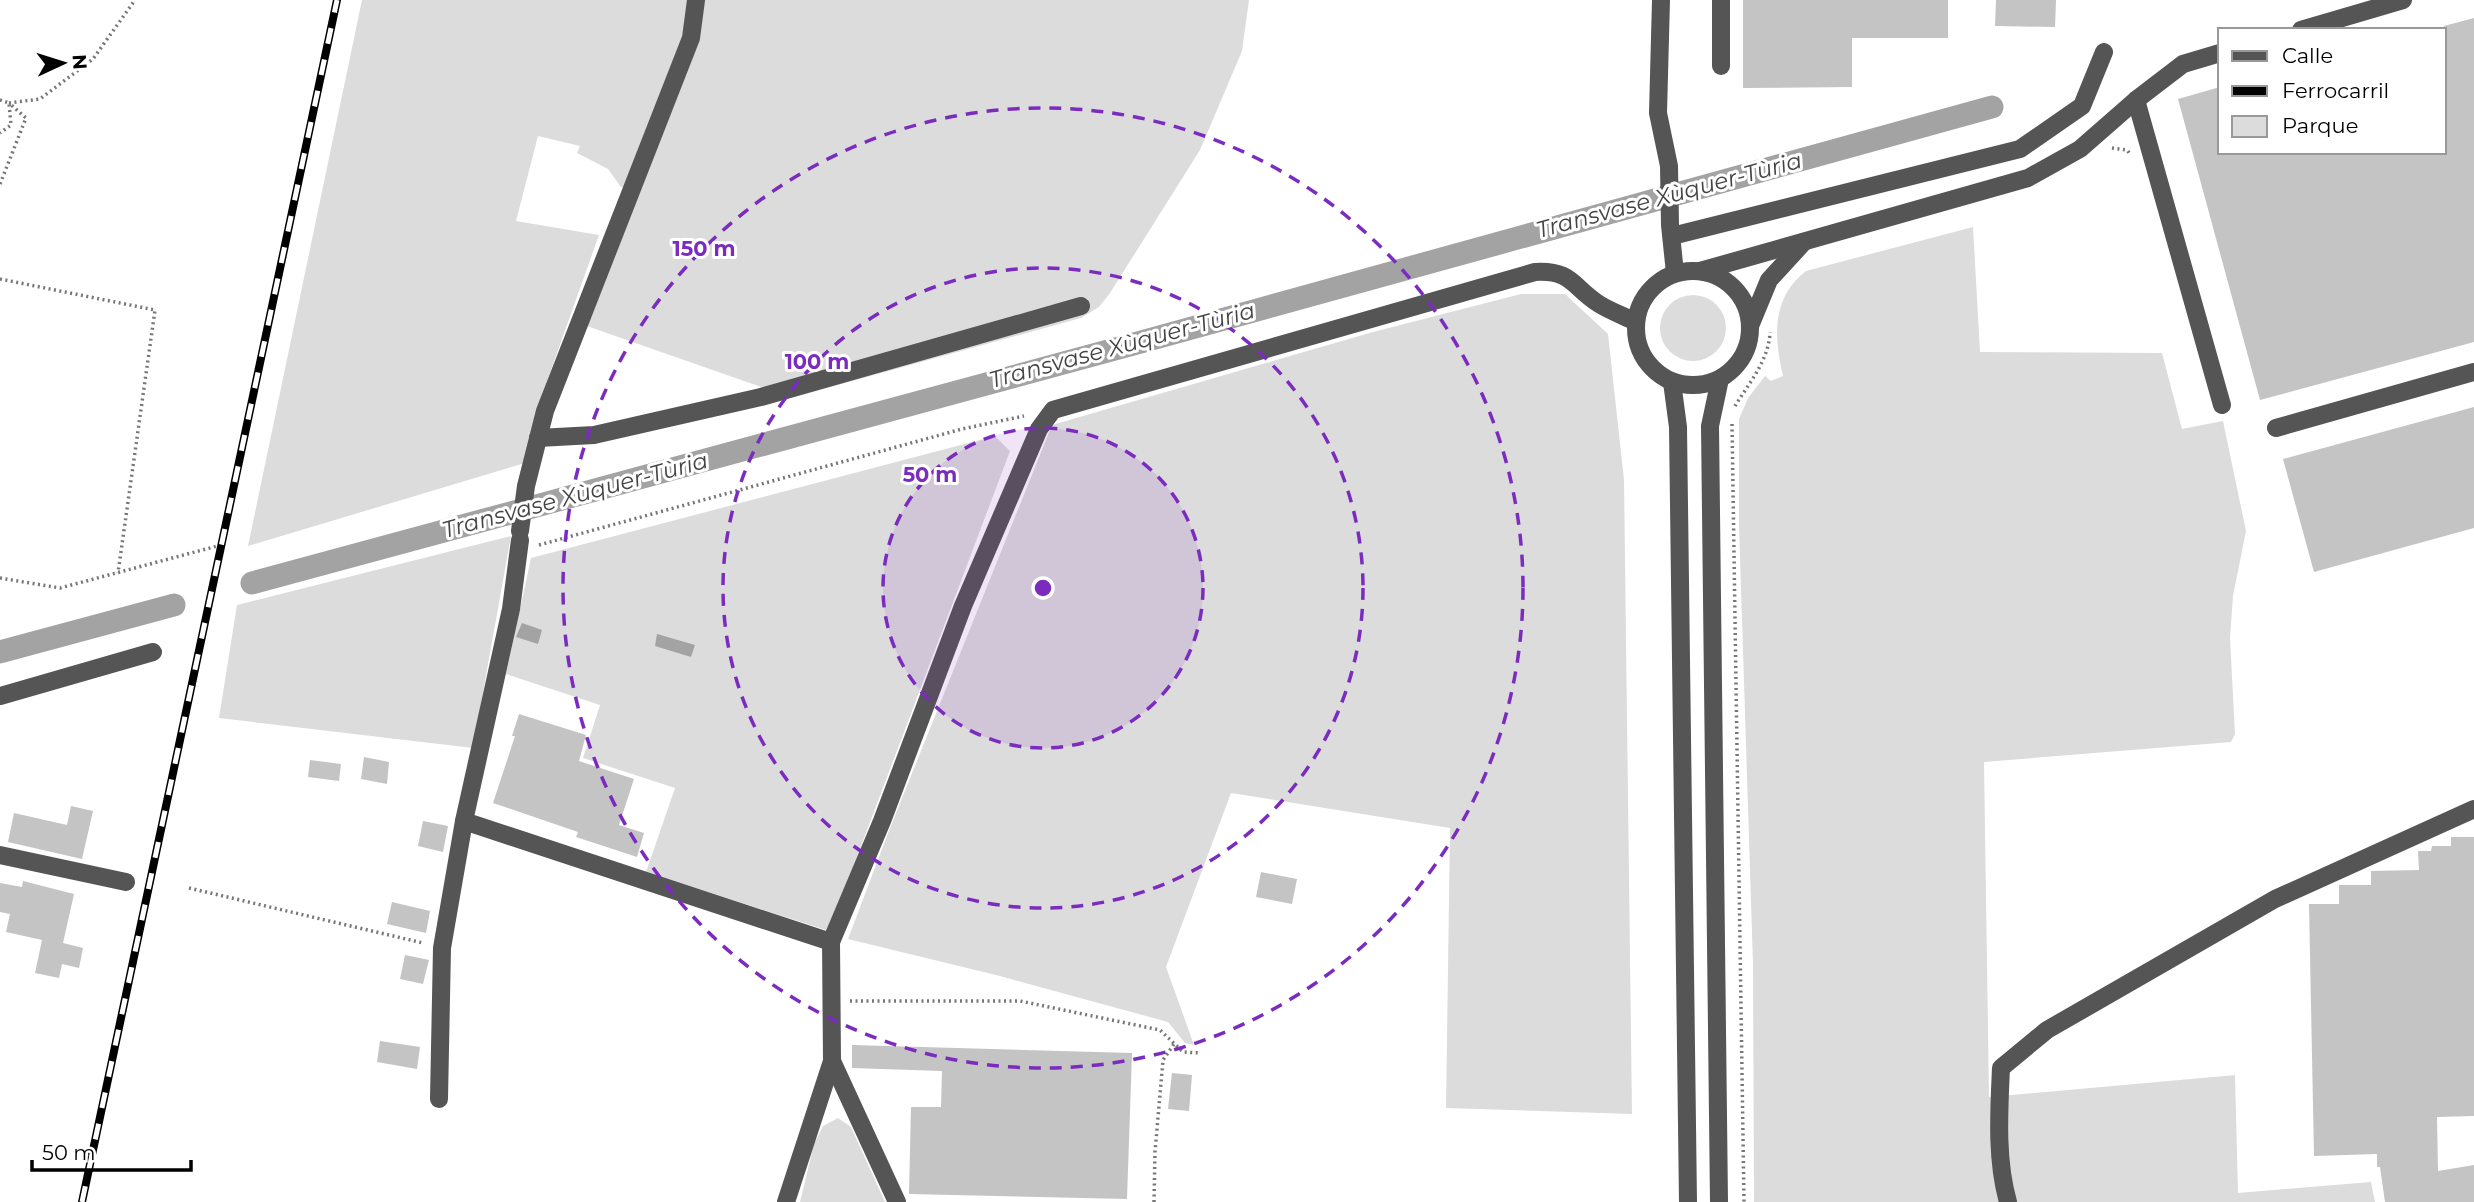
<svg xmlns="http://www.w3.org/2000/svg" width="2474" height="1202" viewBox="0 0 2474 1202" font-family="Montserrat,sans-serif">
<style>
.green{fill:#dcdcdc}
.water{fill:#a3a3a3}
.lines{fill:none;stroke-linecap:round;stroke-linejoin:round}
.canal{stroke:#a3a3a3;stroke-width:23}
.building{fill:#c4c4c4}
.path{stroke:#777;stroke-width:3.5;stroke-dasharray:2 3.5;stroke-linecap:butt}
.minor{stroke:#555;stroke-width:18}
.rail-casing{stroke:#000;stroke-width:8}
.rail{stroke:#fff;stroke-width:5;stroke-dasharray:16;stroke-linecap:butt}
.ring{fill:none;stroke:#7b2cbf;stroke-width:3.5;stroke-dasharray:12 9}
.labels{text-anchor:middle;stroke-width:6;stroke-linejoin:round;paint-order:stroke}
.water-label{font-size:23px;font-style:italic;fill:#444;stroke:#fff}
.centre{fill:#7b2cbf;stroke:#fff;stroke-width:3.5}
.ring-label{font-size:21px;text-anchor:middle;font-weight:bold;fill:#7b2cbf;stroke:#fff;stroke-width:6;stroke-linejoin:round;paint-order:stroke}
</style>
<rect width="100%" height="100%" fill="#fff"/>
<g class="green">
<polygon points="362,0 1249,0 1242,51 1200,150 1110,293 1099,307 1081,318 787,399 767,389 584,325 634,191 621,187 608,169 577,153 580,146 538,136 516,221 599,235 541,398 525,463 248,546"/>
<path d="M1973 227 1980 352 2162 353 2182 429 2223 421 2246 531 2233 596 2230 638 2235 734 2231 742 1984 762 1989 1097 2235 1075 2238 1193 2371 1182 2375 1202H1754L1753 964 1739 525V419L1748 398 1765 376 1771 381 1783 376C1774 337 1771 298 1806 271Z"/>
<polygon points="1521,294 1565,294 1608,334 1624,480 1632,1114 1446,1108 1450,828 1231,793 1166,967 1194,1045 1185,1043 1168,1022 1000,976 848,939 890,828 1052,425 1373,332"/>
<circle cx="1693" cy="328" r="33"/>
<polygon points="995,436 1010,451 829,931 646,872 675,788 583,758 600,705 506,674 531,558"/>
<polygon points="511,536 473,748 219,718 237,605"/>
<polygon points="838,1118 851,1127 885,1202 800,1202 814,1144 823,1126"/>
</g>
<g class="water">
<polygon points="522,623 542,630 538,644 516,637"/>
<polygon points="657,634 695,645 691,657 655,646"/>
</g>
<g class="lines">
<g class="canal">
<polyline points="252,583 1141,342 1992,107"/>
<polyline points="0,652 174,605"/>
</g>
</g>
<g class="building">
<polygon points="1743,0 1948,0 1948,38 1852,38 1852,87 1743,88"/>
<polygon points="1996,0 2056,0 2055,27 1995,26"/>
<polygon points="2474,18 2474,342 2260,400 2178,99 2220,87 2220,152 2444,152 2444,26"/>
<polygon points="2474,407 2474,528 2314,572 2283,459"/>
<polygon points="519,714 586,735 579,761 634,779 619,825 644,833 637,857 576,837 578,832 493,803 515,736 512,736"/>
<polygon points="364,757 389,762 387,784 361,779"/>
<polygon points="310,760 341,764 339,781 308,777"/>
<polygon points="71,806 93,811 82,859 8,842 14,813 67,825"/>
<polygon points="423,821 448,826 443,852 418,846"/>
<polygon points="2451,837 2474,837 2474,1116 2437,1117 2438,1171 2474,1165 2474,1202 2385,1202 2380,1167 2377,1167 2377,1154 2314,1156 2309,904 2339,904 2339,885 2371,885 2371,871 2419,870 2418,851 2431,851 2432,846 2451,846"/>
<polygon points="1261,872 1297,879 1292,904 1256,897"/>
<polygon points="23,881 74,894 63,943 83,948 79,968 62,964 59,978 35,973 42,940 6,932 10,914 0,912 0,883 22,887"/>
<polygon points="392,902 430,911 426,933 387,924"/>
<polygon points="405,955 429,960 423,984 400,979"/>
<polygon points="380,1041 420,1047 417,1069 377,1062"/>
<polygon points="852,1045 1132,1053 1127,1199 909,1194 911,1107 941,1107 942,1071 852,1068"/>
<polygon points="1172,1073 1192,1075 1189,1111 1168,1109"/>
</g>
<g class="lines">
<g class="path">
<polyline points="0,100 9,103 11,125 0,133"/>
<polyline points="9,103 40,99 93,59 135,0"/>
<polyline points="2112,148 2127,150 2130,154"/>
<polyline points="0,184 26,118 9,103"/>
<polyline points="0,279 155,310 118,573"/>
<path d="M1735 406C1749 383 1769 360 1770 332"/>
<polyline points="1732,424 1744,1202"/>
<polyline points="539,545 962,429 1024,416"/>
<polyline points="0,578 60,588 221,545"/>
<polyline points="189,888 423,943"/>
<polyline points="850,1001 1020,1001 1160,1030 1183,1052 1200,1053"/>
<polyline points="1154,1202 1155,1152 1163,1060 1174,1044"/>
</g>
<g class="minor">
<polyline points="1661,0 1658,113 1669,166 1670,225 1675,273"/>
<polyline points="1721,0 1721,66"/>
<polyline points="2301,30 2403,0"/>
<polyline points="2136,100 2222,405"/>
<polyline points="1672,236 2020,149 2082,106 2104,52"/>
<polyline points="1700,271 2028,178 2080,149 2136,100 2183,64 2220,53"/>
<circle cx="1693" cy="328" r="57"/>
<polyline points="1750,326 1769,280 1803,243"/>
<polyline points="1672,382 1678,427 1688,1202"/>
<polyline points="2276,428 2474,372"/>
<polyline points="538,438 594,435 761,397 1081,306"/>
<polyline points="520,531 526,486 545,411 691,38 696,0"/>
<polyline points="520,540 511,609 464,821 831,942"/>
<polyline points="0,696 153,652"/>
<polyline points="0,855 126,882"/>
<polyline points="832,1061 897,1202"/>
<polyline points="439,1099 442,948 464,821"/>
<path d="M786 1202 832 1061 831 942 882 821 963 606 1039 429 1053 410 1535 272C1573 270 1572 287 1599 304 1610 311 1624 316 1636 322"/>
<polyline points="1719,1202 1710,426 1720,379"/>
<path d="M2008 1202C1996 1160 1999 1112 2001 1068L2047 1030 2275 899 2474 809"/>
</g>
<defs>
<polyline id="rail" points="82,1202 337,0"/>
</defs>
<use href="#rail" class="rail-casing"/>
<use href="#rail" class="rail"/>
</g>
<circle cx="1043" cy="588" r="160" fill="#7b2cbf" fill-opacity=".12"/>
<g class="ring">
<circle cx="1043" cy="588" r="160"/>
<circle cx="1043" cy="588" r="320"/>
<circle cx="1043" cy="588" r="480"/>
</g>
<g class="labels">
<g class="water-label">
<text transform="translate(1669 195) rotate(-15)" y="8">Transvase Xùquer-Tùria</text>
<text transform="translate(1122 345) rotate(-15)" y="8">Transvase Xùquer-Tùria</text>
<text transform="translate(575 495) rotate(-15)" y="8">Transvase Xùquer-Tùria</text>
</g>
</g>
<circle cx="1043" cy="588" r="10" class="centre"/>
<g class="ring-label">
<text x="704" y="256">150 m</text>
<text x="817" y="369">100 m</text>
<text x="930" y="482">50 m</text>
</g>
<rect x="2218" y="28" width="228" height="126" fill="#ffffff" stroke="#999999" stroke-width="2"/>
<rect x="2232" y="51" width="35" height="10" fill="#555555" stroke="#999999" stroke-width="2"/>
<text x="2282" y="63" font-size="21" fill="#000000">Calle</text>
<rect x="2232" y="86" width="35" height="10" fill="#000000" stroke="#999999" stroke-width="2"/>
<text x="2282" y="98" font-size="21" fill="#000000">Ferrocarril</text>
<rect x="2232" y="116" width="35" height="21" fill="#dcdcdc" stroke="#999999" stroke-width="2"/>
<text x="2282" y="133" font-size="21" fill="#000000">Parque</text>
<g transform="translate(63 63) rotate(86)" stroke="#ffffff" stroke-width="5" paint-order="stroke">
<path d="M0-5L12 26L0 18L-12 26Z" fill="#000000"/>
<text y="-10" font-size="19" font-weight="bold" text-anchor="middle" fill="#000000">N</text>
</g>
<path d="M32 1160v10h159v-10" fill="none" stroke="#000000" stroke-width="3.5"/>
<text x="42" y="1160" font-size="21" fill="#000000" stroke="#ffffff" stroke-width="5" paint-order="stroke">50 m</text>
</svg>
